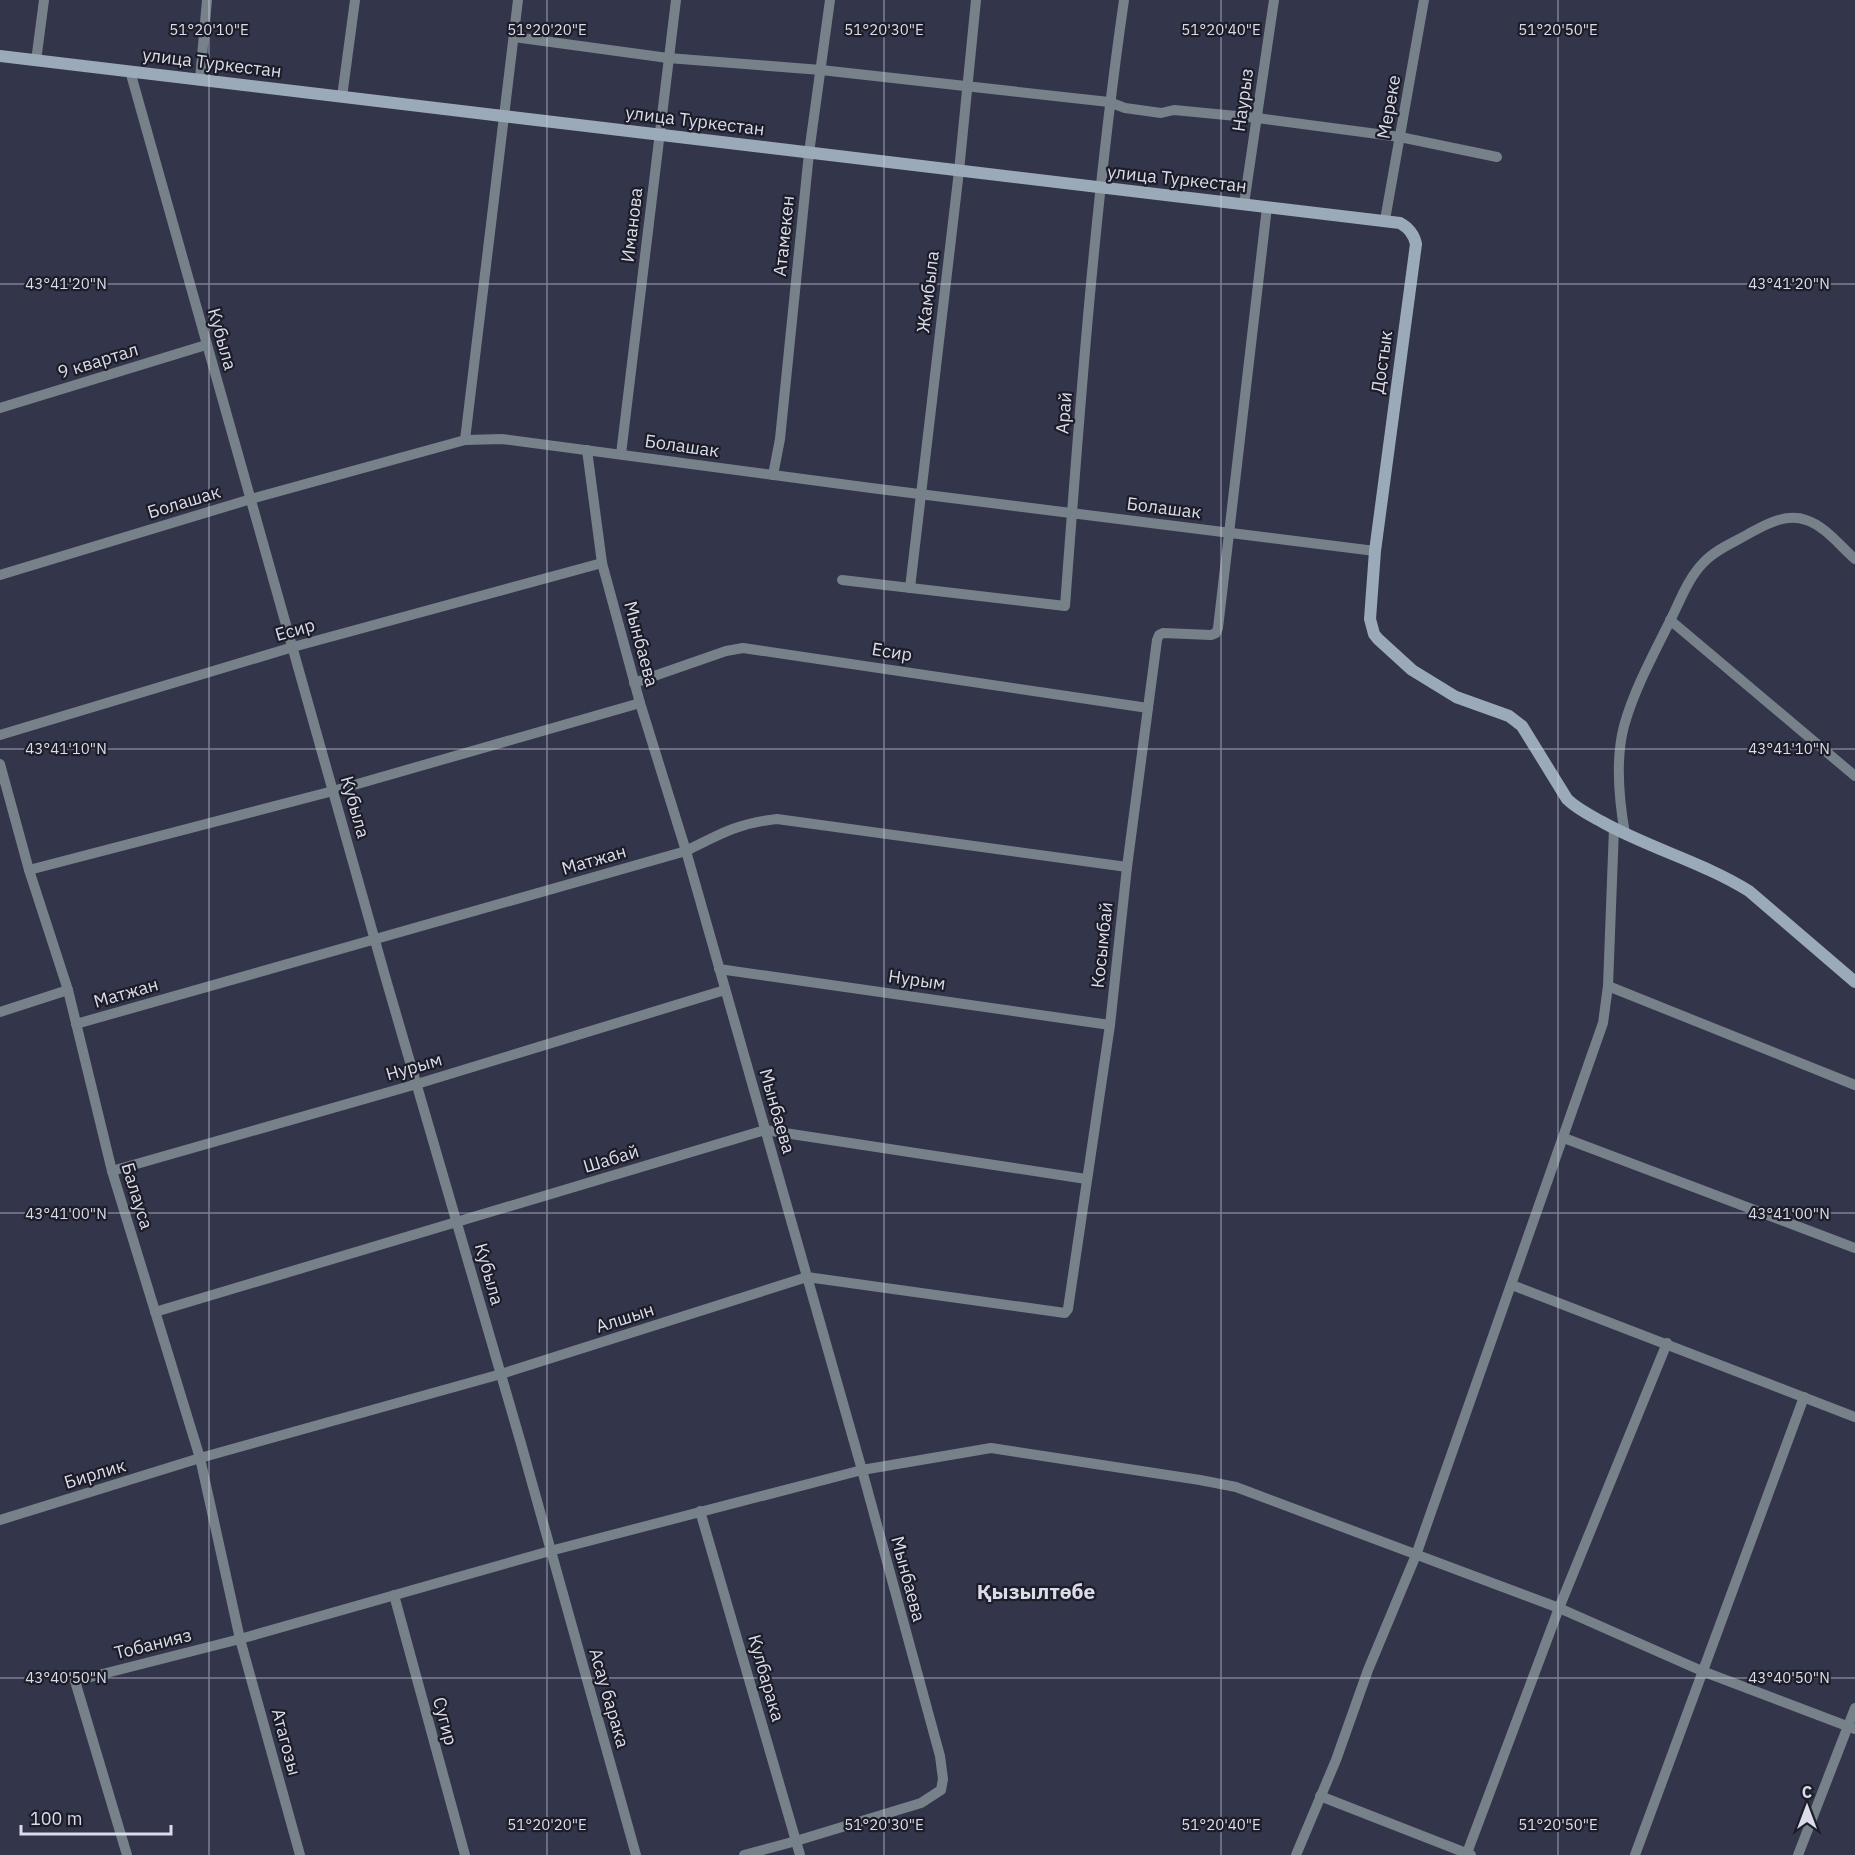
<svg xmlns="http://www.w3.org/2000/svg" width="1855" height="1855" viewBox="0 0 1855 1855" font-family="'IBM Plex Sans',sans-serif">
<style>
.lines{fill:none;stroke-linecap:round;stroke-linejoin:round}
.street{stroke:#77818a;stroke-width:10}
.secondary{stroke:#9baab8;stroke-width:12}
.ticks{fill:none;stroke:#dadcea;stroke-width:1.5;stroke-opacity:0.45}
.labels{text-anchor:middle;stroke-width:4.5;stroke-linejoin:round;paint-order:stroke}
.street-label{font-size:18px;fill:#dadcea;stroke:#1c1d28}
.quarter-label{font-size:21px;font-weight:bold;fill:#dadcea;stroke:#1c1d28}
.ticks-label{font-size:15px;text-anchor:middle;fill:#dadcea;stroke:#1c1d28;stroke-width:4.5;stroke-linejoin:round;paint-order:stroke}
</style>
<rect width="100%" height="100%" fill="#33354b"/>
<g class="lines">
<g class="street">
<polyline points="514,37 668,58 821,70 1109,102 1125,108 1161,113 1174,110 1257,118 1400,137 1497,157"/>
<polyline points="36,61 44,0"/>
<polyline points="130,71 385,976 520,1440 636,1855"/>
<polyline points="200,79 207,0"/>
<polyline points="342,97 355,0"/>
<polyline points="1244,204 1274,0"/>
<polyline points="1385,220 1424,0"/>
<polyline points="0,408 206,345"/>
<polyline points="465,440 518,0"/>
<polyline points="587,450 602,563 640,703 686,851 862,1470 940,1756 943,1779 941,1790 921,1803 796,1841 744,1855"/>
<polyline points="621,454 676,0"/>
<polyline points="773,475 780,439 809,153 830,0"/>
<polyline points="0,575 251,499 465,440 502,439 871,488 1375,551"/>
<path d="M842 580 1065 606C1080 404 1095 201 1124 0"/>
<polyline points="910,588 959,171 976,0"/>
<polyline points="1670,620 1855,776"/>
<polyline points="634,683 726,651 743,648 1148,708"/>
<polyline points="0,735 293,647 602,563"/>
<polyline points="0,764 29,870 68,990 112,1171 200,1458 240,1639 300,1855"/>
<polyline points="1614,828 1608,986 1855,1085"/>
<path d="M1625 834C1619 800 1615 760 1624 726 1634 690 1653 655 1670 621 1680 601 1688 578 1704 562 1716 549 1735 542 1750 533 1767 524 1786 513 1806 520 1825 526 1840 546 1855 559"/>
<polyline points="29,870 333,791 640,703"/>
<polyline points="719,969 1110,1025"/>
<polyline points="0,1012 68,990"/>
<path d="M76 1024 686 851C720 834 738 823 777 819L1127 867"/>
<polyline points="1564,1138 1855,1248"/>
<polyline points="112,1171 417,1084 725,990"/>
<polyline points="1512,1285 1855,1417"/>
<polyline points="155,1312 765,1130 1086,1179"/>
<polyline points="700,1511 800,1855"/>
<polyline points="0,1520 200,1458 501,1374 807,1277 1065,1313 1068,1309 1110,1025 1127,867 1157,640 1159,635 1163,633 1211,635 1216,633 1218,628 1267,207"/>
<polyline points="394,1595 465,1855"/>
<polyline points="1320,1796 1471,1855"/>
<polyline points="1467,1853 1559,1608 1667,1343"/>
<polyline points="127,1855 75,1681 240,1639 550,1551 862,1470 991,1448 1200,1480 1236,1487 1559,1608 1702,1671 1855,1729"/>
<polyline points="1296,1855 1336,1760 1368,1670 1416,1555 1603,1023 1608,986"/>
<polyline points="1635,1855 1804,1397"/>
<polyline points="1798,1855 1855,1708"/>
</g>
<path class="secondary" d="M0 56 1400 223C1409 228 1414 234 1416 244L1375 551 1370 619 1374 634 1378 639 1412 670 1456 697 1509 716 1522 726 1567 799C1578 810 1592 816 1606 824 1652 849 1704 863 1749 891L1855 982"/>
</g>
<path class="ticks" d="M209 0V1855M547 0V1855M884 0V1855M1221 0V1855M1558 0V1855M0 284H1855M0 749H1855M0 1213H1855M0 1678H1855"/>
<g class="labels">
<g class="street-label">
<text transform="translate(212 63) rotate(7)" y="6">улица Туркестан</text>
<text transform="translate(1243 100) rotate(-82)" y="6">Наурыз</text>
<text transform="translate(1389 107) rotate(-80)" y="6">Мереке</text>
<text transform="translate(695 121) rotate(7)" y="6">улица Туркестан</text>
<text transform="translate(1177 179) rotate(6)" y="6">улица Туркестан</text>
<text transform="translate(632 225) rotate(-83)" y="6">Иманова</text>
<text transform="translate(784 236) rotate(-84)" y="6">Атамекен</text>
<text transform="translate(928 292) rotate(-83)" y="6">Жамбыла</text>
<text transform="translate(222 339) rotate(74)" y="6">Кубыла</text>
<text transform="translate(98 361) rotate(-17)" y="6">9 квартал</text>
<text transform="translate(1382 362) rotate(-82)" y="6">Достык</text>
<text transform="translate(1064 413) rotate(-85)" y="6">Арай</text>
<text transform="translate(682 446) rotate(8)" y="6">Болашак</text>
<text transform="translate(184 502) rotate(-17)" y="6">Болашак</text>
<text transform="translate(1164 508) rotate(7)" y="6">Болашак</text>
<text transform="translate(295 630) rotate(-16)" y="6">Есир</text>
<text transform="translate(641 644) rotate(75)" y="6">Мынбаева</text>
<text transform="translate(892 652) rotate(9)" y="6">Есир</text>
<text transform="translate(355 807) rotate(74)" y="6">Кубыла</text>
<text transform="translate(594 860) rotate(-16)" y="6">Матжан</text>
<text transform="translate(1102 945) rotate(-84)" y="6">Косымбай</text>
<text transform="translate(917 980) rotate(8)" y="6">Нурым</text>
<text transform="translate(126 993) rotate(-16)" y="6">Матжан</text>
<text transform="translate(414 1067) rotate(-16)" y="6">Нурым</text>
<text transform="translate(777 1111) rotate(74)" y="6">Мынбаева</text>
<text transform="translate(611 1159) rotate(-17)" y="6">Шабай</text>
<text transform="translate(137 1196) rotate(73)" y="6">Балауса</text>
<text transform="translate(489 1274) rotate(74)" y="6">Кубыла</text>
<text transform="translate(625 1318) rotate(-18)" y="6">Алшын</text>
<text transform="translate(95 1474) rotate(-17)" y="6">Бирлик</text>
<text transform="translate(908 1579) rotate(75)" y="6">Мынбаева</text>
<text transform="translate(153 1644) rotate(-14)" y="6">Тобанияз</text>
<text transform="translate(766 1678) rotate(74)" y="6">Кулбарака</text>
<text transform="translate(609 1698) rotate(74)" y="6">Асау барака</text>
<text transform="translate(445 1721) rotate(75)" y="6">Сугир</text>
<text transform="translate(286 1742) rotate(75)" y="6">Атагозы</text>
</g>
<g class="quarter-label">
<text x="1036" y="1599">Қызылтөбе</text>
</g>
</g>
<g class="ticks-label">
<text x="209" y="35">51°20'10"E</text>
<text x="547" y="35">51°20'20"E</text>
<text x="884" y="35">51°20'30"E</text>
<text x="1221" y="35">51°20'40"E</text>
<text x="1558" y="35">51°20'50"E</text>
<text x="66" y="289">43°41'20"N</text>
<text x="1789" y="289">43°41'20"N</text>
<text x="66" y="754">43°41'10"N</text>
<text x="1789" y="754">43°41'10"N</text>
<text x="66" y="1219">43°41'00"N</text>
<text x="1789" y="1219">43°41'00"N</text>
<text x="66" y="1683">43°40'50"N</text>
<text x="1789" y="1683">43°40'50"N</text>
<text x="547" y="1830">51°20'20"E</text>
<text x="884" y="1830">51°20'30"E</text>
<text x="1221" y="1830">51°20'40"E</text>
<text x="1558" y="1830">51°20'50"E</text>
</g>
<g transform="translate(1807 1807)" stroke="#1c1d28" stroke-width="4.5" paint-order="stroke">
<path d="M0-4.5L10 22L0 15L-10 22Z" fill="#dadcea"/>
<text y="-9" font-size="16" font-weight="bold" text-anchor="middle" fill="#dadcea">С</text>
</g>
<path d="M21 1825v9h150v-9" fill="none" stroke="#dadcea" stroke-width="3"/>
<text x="30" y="1825" font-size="18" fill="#dadcea" stroke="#1c1d28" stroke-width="4.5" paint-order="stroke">100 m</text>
</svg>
